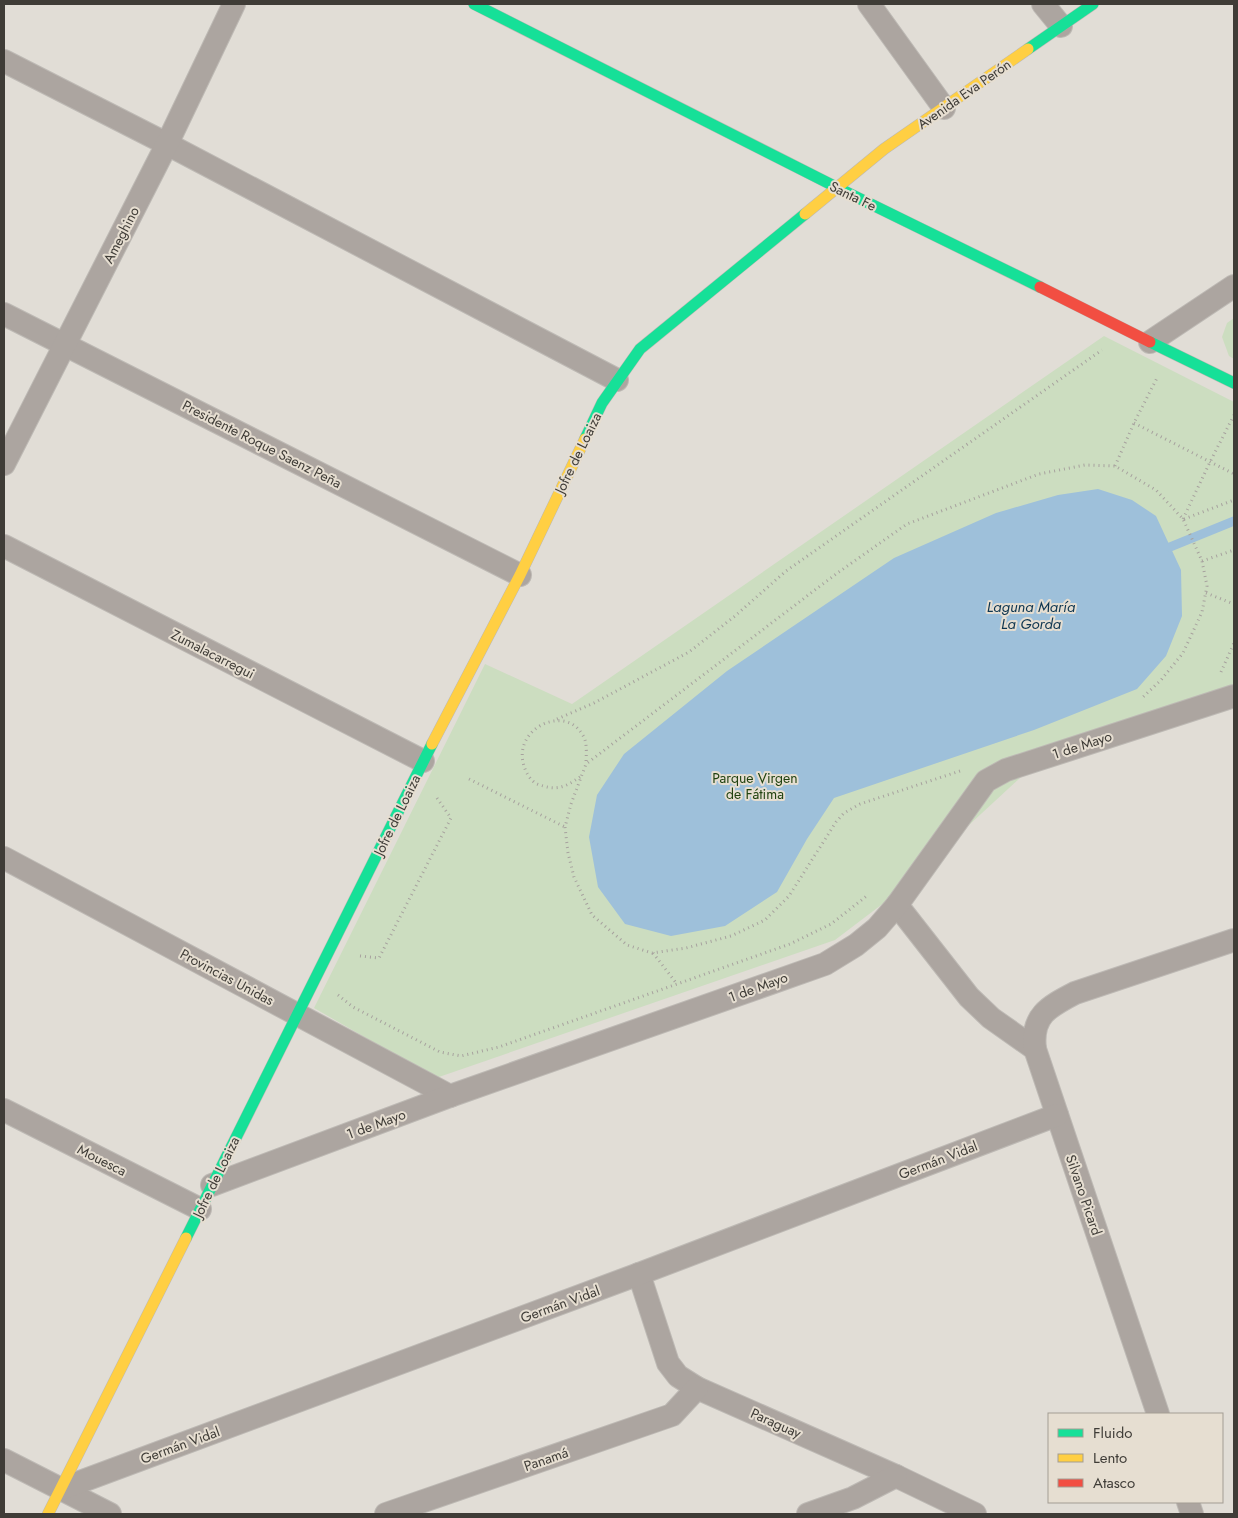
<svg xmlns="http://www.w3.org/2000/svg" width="1238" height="1518" viewBox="0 0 1238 1518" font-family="Jost,sans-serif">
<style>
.green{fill:#ccddc0}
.water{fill:#9ec0da}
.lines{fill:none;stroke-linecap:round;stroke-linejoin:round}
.stream{stroke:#9ec0da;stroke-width:9}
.street-casing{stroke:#bdb9b4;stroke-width:24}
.fast-casing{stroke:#bdb9b4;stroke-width:12}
.slow-casing{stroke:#bdb9b4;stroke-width:12}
.jam-casing{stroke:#bdb9b4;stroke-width:12}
.path{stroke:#a7a29e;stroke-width:3;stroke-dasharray:1 4;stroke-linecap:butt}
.street{stroke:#aca5a0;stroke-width:22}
.fast{stroke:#16e098;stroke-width:11}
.slow{stroke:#ffcf43;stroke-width:11}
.jam{stroke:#f24e42;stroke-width:11}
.labels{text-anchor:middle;stroke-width:4;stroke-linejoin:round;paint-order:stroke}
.street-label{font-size:14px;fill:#3f3c37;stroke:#e6ded1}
.park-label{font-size:14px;fill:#204210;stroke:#e6ded1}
.water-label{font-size:15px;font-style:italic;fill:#0d3550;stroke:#e6ded1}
</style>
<rect width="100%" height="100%" fill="#e1ddd6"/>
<g class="green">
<polygon points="1234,318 1234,359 1229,356 1222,337 1227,323"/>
<polygon points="1104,336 1234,402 1234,691 1046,754 889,899 835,940 436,1078 314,1008 485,664 572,704"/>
</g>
<polygon class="water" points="1098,489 1132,500 1156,516 1181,570 1182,616 1166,656 1137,689 1034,730 834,798 807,839 777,892 725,926 671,936 625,924 598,887 589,837 597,795 624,754 727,671 894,558 996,513 1058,495"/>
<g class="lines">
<polyline class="stream" points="1170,547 1234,521"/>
<defs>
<g id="street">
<polyline points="869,4 944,108"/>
<polyline points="1043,4 1061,26"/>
<polyline points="4,61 167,144 617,380"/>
<polyline points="4,314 520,575"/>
<polyline points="1150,342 1234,286"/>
<polyline points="4,464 167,144 234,4"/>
<polyline points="4,546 423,761"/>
<polyline points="4,858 450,1096"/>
<polyline points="897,905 969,997 991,1018 1035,1049"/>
<polyline points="4,1110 200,1209"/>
<polyline points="212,1185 450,1096 825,964 856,945 877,928 897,905 986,781 1006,770 1234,696"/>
<polyline points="639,1274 668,1363 678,1376 697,1388 896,1476 975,1514"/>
<path d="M1158 1414 1035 1049C1031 1016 1048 1007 1075 993L1234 940"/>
<polyline points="4,1460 110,1514"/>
<polyline points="61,1489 639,1274 1057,1115"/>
<polyline points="1188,1502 1192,1514"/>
<polyline points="386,1514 672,1415 697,1388"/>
<polyline points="808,1514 853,1498 896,1476"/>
</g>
<g id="fast">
<polyline points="474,4 838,188 1040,287"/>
<polyline points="1028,49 1093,4"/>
<polyline points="1150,342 1234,383"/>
<polyline points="585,439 602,403 640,349 805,214"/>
<polyline points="186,1238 432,744"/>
</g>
<g id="slow">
<polyline points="805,214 884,149 1028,49"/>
<polyline points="432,744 520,575 585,439"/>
<polyline points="48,1514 186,1238"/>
</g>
<polyline id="jam" points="1040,287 1150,342"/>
</defs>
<use href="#street" class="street-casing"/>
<use href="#fast" class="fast-casing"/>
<use href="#slow" class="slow-casing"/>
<use href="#jam" class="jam-casing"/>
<g class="path">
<polyline points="1134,423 1234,474"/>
<polyline points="1115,466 1134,423 1158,376"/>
<polyline points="1183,519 1210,462 1234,415"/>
<polyline points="1184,519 1234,500"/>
<polyline points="1202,561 1234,550"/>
<polyline points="1206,593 1234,604"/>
<polyline points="1221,672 1234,643"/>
<polyline points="557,719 594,703 689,652 735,616 786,571 1102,350"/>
<polyline points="960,771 860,804 844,813 836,822 789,896 765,920 731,936 686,948 652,953 627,945 592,915 574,877 568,853 565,827 571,804 586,764 836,574 907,524 1039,474 1085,465 1115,466 1156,490 1183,519 1202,561 1207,586 1202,612 1183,653 1161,680 1143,697"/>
<path d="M580 777C564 788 556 791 537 784 531 781 526 773 524 766 512 729 564 704 582 734 588 742 586 754 586 764"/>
<polyline points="469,779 565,827"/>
<polyline points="653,953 677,984"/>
<polyline points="360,956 379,958 451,818 437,798"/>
<polyline points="338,995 353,1007 440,1052 461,1056 499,1047 790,944 831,924 868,895"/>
</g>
<use href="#street" class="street"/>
<use href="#fast" class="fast"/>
<use href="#slow" class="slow"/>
<use href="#jam" class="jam"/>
</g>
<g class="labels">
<g class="street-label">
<text transform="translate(964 94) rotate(-35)" y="5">Avenida Eva Perón</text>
<text transform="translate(853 196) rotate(26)" y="5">Santa Fe</text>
<text transform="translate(121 235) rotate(-63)" y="5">Ameghino</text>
<text transform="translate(262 444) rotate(27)" y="5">Presidente Roque Saenz Peña</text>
<text transform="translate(578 453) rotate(-64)" y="5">Jofre de Loaiza</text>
<text transform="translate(213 654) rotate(27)" y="5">Zumalacarregui</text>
<text transform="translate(1082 745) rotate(-18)" y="5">1 de Mayo</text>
<text transform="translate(397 815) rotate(-64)" y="5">Jofre de Loaiza</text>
<text transform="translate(227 977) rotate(28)" y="5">Provincias Unidas</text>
<text transform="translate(758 987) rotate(-20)" y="5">1 de Mayo</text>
<text transform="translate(376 1124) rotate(-20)" y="5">1 de Mayo</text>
<text transform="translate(102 1160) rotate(27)" y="5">Mouesca</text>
<text transform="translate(938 1160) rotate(-21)" y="5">Germán Vidal</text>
<text transform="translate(216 1177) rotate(-64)" y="5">Jofre de Loaiza</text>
<text transform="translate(1084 1195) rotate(71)" y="5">Silvano Picard</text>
<text transform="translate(560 1304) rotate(-20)" y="5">Germán Vidal</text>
<text transform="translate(776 1423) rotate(24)" y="5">Paraguay</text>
<text transform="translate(180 1445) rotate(-20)" y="5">Germán Vidal</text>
<text transform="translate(546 1459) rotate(-19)" y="5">Panamá</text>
</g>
<g class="park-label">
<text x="755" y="783">Parque Virgen<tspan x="755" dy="16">de Fátima</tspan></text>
</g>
<g class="water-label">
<text x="1031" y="612">Laguna María<tspan x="1031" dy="17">La Gorda</tspan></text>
</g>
</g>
<rect width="1238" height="1518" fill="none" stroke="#3f3c37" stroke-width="10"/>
<rect x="1048" y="1413" width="175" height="90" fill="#e6ded1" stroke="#a39d93"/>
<rect x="1058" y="1429" width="25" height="8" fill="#16e098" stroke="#a39d93"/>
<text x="1093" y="1438" font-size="15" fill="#3f3c37">Fluido</text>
<rect x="1058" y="1454" width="25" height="8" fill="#ffcf43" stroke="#a39d93"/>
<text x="1093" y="1463" font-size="15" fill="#3f3c37">Lento</text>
<rect x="1058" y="1479" width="25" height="8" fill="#f24e42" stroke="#a39d93"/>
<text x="1093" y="1488" font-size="15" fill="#3f3c37">Atasco</text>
</svg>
